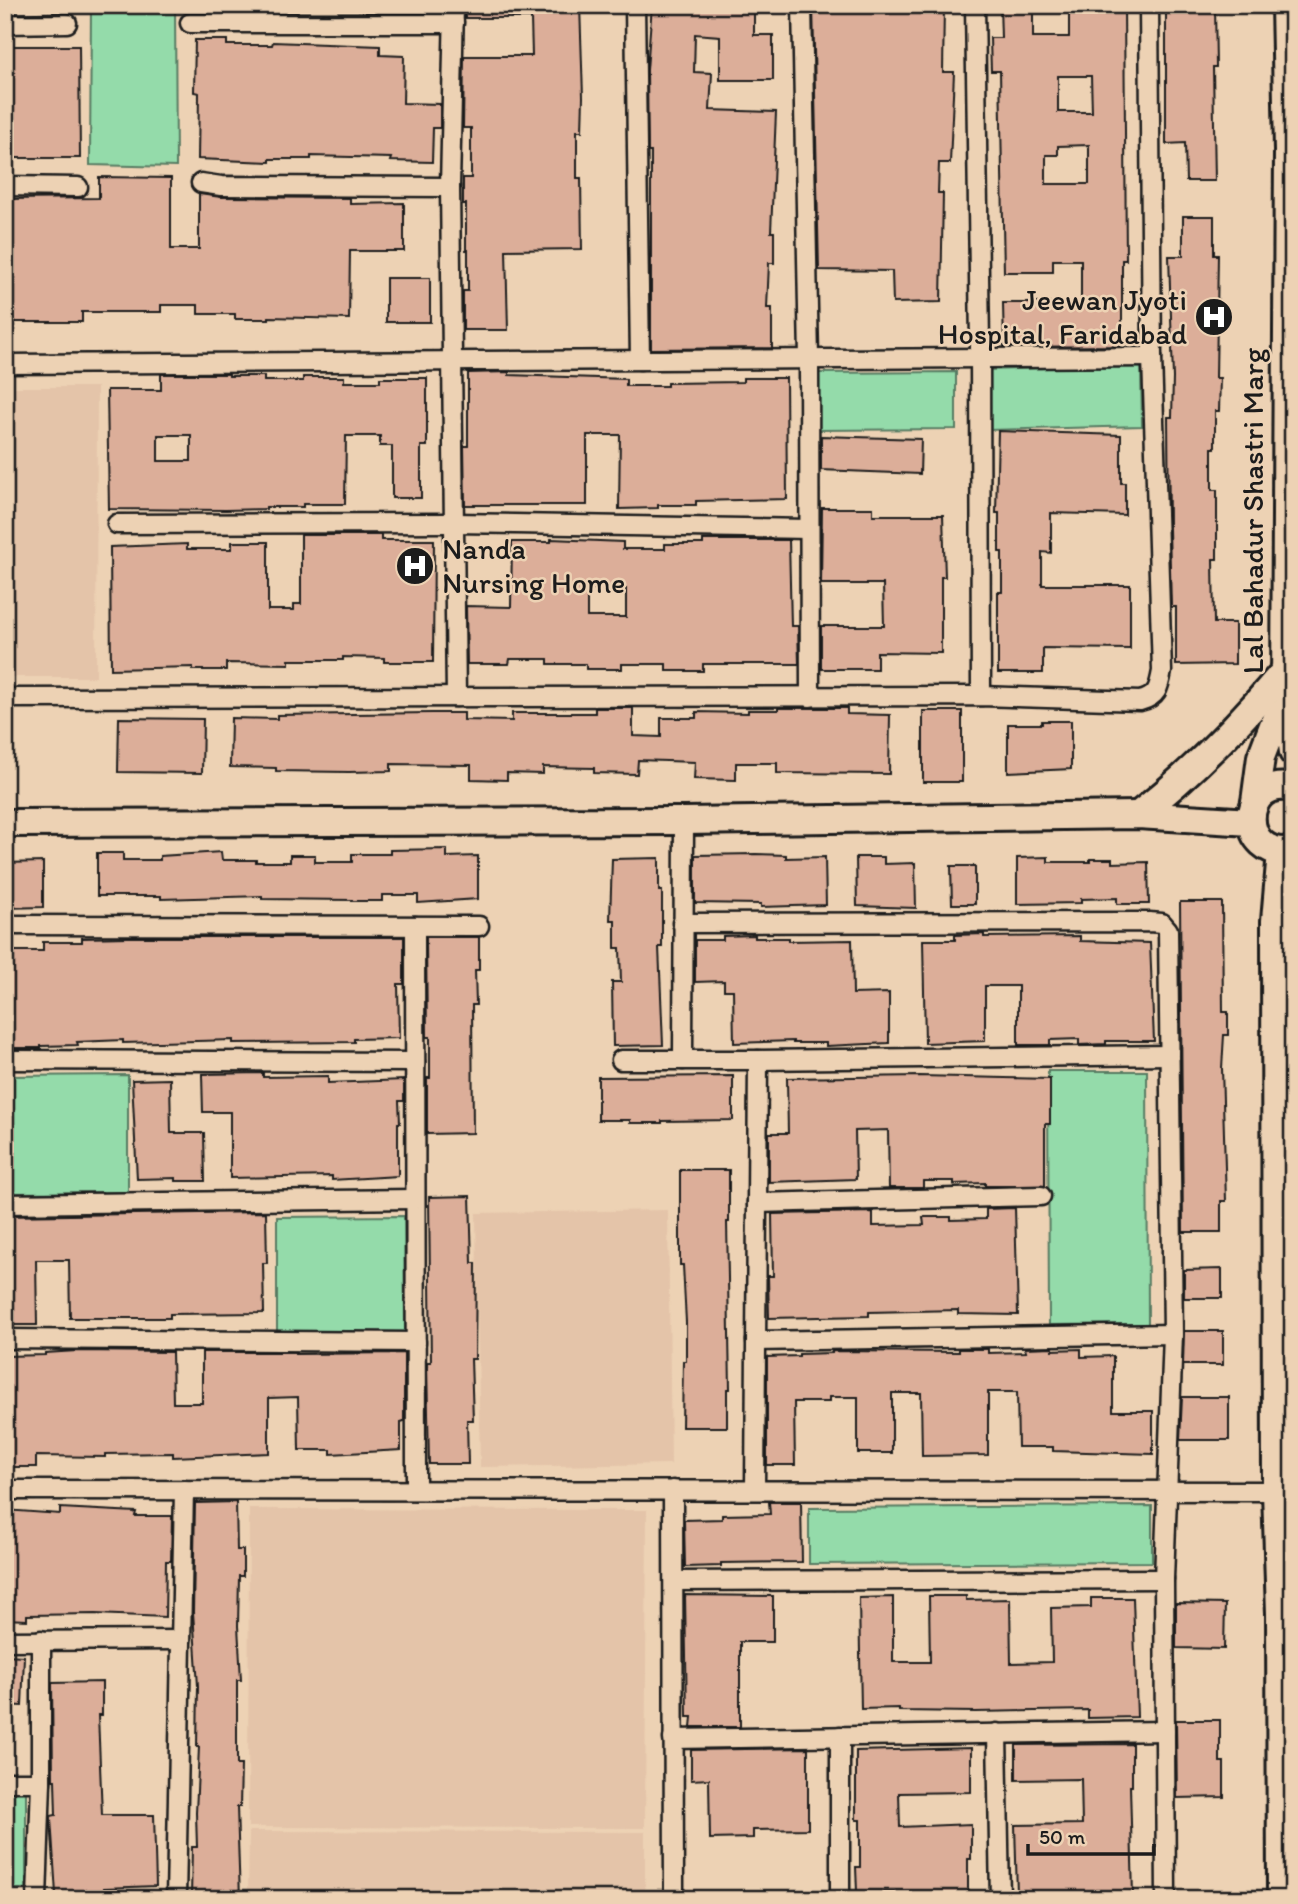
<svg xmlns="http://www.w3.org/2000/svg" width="1298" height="1904" viewBox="0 0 1298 1904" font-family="Itim,sans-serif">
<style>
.built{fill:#e4c4a9}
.green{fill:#94dbaa;stroke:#587c63;stroke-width:2}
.building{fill:#dcae99;stroke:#1c1c1c;stroke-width:2;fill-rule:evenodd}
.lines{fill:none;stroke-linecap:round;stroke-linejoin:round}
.street-casing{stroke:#1c1c1c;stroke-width:23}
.secondary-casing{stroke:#1c1c1c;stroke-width:32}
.street{stroke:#edd2b4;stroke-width:18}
.secondary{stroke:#edd2b4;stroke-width:26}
.labels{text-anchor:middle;stroke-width:5;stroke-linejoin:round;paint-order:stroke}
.poi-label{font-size:30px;fill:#1c1c1c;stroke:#edd2b4;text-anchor:end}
.street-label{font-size:30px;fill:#1c1c1c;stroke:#edd2b4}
</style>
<rect width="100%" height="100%" fill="#edd2b4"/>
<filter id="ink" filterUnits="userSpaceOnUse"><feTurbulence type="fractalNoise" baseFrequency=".0143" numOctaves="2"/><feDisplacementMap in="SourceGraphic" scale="14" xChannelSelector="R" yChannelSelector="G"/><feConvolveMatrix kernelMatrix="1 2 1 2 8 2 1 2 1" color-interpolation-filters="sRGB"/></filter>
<g filter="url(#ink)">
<g class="built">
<polygon points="5,387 97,387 96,677 5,677"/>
<polygon points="668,1210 671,1464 480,1467 476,1213"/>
<polygon points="249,1509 647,1510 645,1828 248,1827"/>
<polygon points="249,1831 645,1832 645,1899 248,1899"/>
</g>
<g class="green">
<polygon points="91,5 175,5 176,167 90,165"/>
<polygon points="1141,365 1142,426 987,430 985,370"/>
<polygon points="956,372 956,429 816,430 816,373"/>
<polygon points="1048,1071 1147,1071 1148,1324 1049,1325"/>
<polygon points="128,1075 128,1192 5,1193 5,1076"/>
<polygon points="404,1216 405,1333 277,1334 277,1217"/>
<polygon points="1152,1506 1152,1562 809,1564 809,1508"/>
<rect x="5" y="1789" width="21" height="100"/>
</g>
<g class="building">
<polygon points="465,5 580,5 583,97 582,131 577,131 577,178 581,178 582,249 506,250 508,330 463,330 463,291 468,291 468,250 466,250 466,204 463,204 463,178 471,178 471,128 463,128 464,56 532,56 531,18 465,18"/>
<polygon points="652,5 754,5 754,35 773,35 773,80 720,80 720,36 695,34 694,72 712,73 710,110 776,112 771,232 774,232 774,263 769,263 767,308 772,308 772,348 651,349 651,152 648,152 647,70"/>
<polygon points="813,5 944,5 943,72 954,72 950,163 939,163 938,193 943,193 941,302 893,303 892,271 819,270"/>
<path d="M1000 5H1033V37H1069V5H1124L1126 260H1122V346L1004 347 1003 303H1081V260H1053V272H1004L1000 71H991L990 38H1001ZM1058 76H1091L1092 112H1058ZM1089 145V184H1046V155H1058V146Z"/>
<polygon points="1166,5 1215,5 1216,67 1213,67 1215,181 1186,181 1185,143 1166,144"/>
<polygon points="195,40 227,40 227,45 272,45 273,42 380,46 380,55 404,56 403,103 440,104 440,128 433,128 432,162 390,161 391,158 311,156 311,159 270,159 270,162 198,159 199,93 194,92"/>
<polygon points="9,46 79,46 80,158 10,158"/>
<polygon points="99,177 171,178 171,249 199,249 199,194 221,197 350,198 350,204 404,203 404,251 350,251 349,319 269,317 269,319 235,319 235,314 198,314 198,305 161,305 161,312 82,312 82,322 6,322 5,199 99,198"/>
<polygon points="1183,216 1214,216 1214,255 1218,255 1216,378 1220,378 1219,411 1215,411 1215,448 1212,448 1212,490 1217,490 1217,559 1213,559 1214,623 1235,623 1235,664 1176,665 1176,607 1171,607 1169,529 1168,417 1172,417 1173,378 1169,256 1183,256"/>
<rect x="386" y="278" width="44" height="44"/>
<polygon points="509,372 509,375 626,379 626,386 667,386 667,383 743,382 743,378 786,378 787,499 696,501 696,505 658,505 658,508 619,509 620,435 587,435 587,505 465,505 464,446 468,446 468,373"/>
<path d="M161 374H229V376H264V381H303V377H344V382H380V378H427V446H421V498H392V446H380V436H346L345 504H303V507H266V509L226 510 109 509 107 390H161ZM158 435H191V461H158Z"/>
<polygon points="998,431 1121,435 1121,483 1125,483 1125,515 1051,513 1051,553 1042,552 1042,585 1130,585 1130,649 1043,648 1043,673 998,673 998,592 1002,592 1002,552 999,552 999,513 996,513"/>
<polygon points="821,436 921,439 920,474 821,470"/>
<polygon points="822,508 873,508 873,515 943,515 945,577 941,577 941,653 877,652 877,669 821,669 821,626 884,626 883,584 821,584"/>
<polygon points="301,535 381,535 381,540 434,540 433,662 384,662 384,658 343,657 343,660 289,660 289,664 226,663 226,670 193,670 193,667 111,669 110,547 187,544 187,549 232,549 232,542 268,542 268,610 294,610 294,604 301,604"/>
<path d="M551 539 623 542V549H665V544H703V540H789L791 626H798L799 664H703V671H666V664H622V669H586V664H548V659H510L509 664H467L466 606 511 607 512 542H551ZM587 589H626V617H587Z"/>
<polygon points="595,708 633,708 633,736 661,737 661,718 696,718 696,712 748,713 748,710 778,710 778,708 847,708 847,714 890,715 889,774 777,773 777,763 736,763 736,780 694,779 695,762 638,760 637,774 594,773 594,768 543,767 543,774 507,773 507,780 471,779 471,765 391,764 391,771 349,772 276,771 276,768 230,767 231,718 277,719 277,715 432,713 464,713 464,720 512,721 512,713 595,713"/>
<rect x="923" y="711" width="39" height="71"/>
<polygon points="119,718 203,719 202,773 118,772"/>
<polygon points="1042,721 1071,721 1071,769 1008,772 1008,724 1042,724"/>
<polygon points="447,849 447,857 478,856 478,899 418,903 418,895 382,895 382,901 352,901 352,900 262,899 262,896 161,899 161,896 97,896 97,853 123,853 123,860 160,860 160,856 221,852 222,860 256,860 256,862 290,862 290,855 315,855 315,862 352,862 352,854 390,854 390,850"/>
<polygon points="756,854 786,855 786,858 825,857 826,905 761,907 761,904 695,903 695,855"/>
<polygon points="856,857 884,857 884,864 915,863 916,908 857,906"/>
<polygon points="1048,857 1048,862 1090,862 1090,859 1112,859 1112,863 1148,862 1149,904 1117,904 1117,898 1081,899 1081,903 1017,904 1017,858"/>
<polygon points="659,858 659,891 662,891 662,947 659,947 663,1045 613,1046 612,982 621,982 620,948 615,948 615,920 610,920 612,859"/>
<polygon points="43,862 43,907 5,908 5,863"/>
<polygon points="951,866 975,866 975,904 952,904"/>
<polygon points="1180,902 1222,902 1223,1012 1228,1012 1228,1035 1224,1035 1222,1068 1226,1201 1221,1201 1221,1232 1183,1232"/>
<polygon points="984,934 984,937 1080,936 1080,941 1150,943 1154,1041 1106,1041 1106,1044 1079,1045 1079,1039 1050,1040 1050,1045 1018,1045 1018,986 985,986 985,1041 925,1043 923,940 955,940 955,935"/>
<polygon points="755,935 755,938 789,938 789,941 852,940 853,994 889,993 889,1043 826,1046 826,1043 793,1043 793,1041 734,1043 733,990 724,990 724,981 695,982 695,940 723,940 723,936"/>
<polygon points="128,937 404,937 404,984 398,984 399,1038 354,1039 354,1042 233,1043 233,1040 123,1043 123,1040 77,1042 78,1045 41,1046 41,1048 5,1048 5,951 43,951 43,942 82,942 82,938"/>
<polygon points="426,937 479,937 479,970 475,970 476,1005 472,1005 473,1133 427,1134 427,1078 430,1078 430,1037 427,1037"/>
<polygon points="263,1073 263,1077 328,1076 328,1083 404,1080 404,1101 399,1101 400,1123 398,1123 398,1176 332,1180 332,1176 230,1178 230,1112 203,1112 202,1074"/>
<polygon points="733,1076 733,1120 662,1121 662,1123 630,1123 630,1120 598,1120 598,1077"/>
<polygon points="920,1076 1050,1079 1050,1124 1045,1124 1045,1186 985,1186 985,1183 954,1184 954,1181 923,1181 923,1188 889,1188 888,1130 855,1131 856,1179 769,1182 769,1133 788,1133 787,1078"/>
<polygon points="170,1079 171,1133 204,1133 205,1181 176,1181 176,1178 137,1179 132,1080"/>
<polygon points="680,1170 729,1170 729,1222 727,1222 730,1389 727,1389 727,1427 682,1427 683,1361 686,1361 686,1322 683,1265 680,1265"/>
<polygon points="470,1196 472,1263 476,1263 475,1359 471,1359 473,1420 467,1420 468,1464 429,1464 427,1362 431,1362 429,1197"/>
<polygon points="1015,1208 1018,1315 958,1314 958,1310 869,1312 869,1316 769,1318 768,1276 773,1276 772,1214 873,1212 873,1226 924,1225 923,1217 951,1217 951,1220 986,1219 986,1209"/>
<polygon points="266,1212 267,1263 263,1263 264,1313 170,1314 170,1318 70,1318 69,1260 36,1260 37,1325 5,1325 5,1216"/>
<polygon points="1222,1269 1222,1298 1184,1298 1184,1270"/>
<polygon points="1184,1331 1223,1331 1223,1365 1183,1365"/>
<polygon points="1053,1347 1053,1350 1081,1349 1081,1357 1113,1356 1113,1411 1153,1411 1153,1454 1053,1451 1053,1447 1018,1447 1017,1392 988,1392 988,1455 922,1456 921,1393 892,1393 892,1453 858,1453 858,1397 829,1397 829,1402 794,1402 795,1465 767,1465 767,1357 799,1356 799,1354 832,1353 832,1351 959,1352 959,1349 988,1349 988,1353 1026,1352 1025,1348"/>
<polygon points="77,1351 172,1352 173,1403 202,1403 202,1352 295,1352 295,1354 404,1353 404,1421 401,1422 401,1450 331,1454 331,1450 299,1450 298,1397 269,1398 269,1453 173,1457 173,1453 105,1454 105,1457 36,1456 36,1467 5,1467 5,1356 45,1355 45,1353"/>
<polygon points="1182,1397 1229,1397 1229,1440 1180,1440"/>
<polygon points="236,1502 237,1550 243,1550 243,1576 239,1576 238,1626 241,1680 237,1680 237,1765 241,1765 240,1807 237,1807 240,1899 191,1899 192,1847 197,1847 196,1813 199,1747 197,1747 198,1686 193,1612 195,1503"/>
<polygon points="769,1502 801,1502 802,1562 721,1563 721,1566 685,1567 684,1520 722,1519 722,1515 770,1514"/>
<polygon points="60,1508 136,1512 135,1516 172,1516 171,1561 166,1561 165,1617 95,1614 27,1615 27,1620 5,1619 5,1510 60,1514"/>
<polygon points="685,1595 773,1596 773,1642 740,1642 740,1727 691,1727 692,1717 687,1717"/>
<polygon points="929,1596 966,1596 966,1600 1010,1599 1011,1663 1052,1662 1051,1608 1091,1607 1091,1598 1133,1598 1137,1717 1088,1718 1088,1710 976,1712 899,1711 899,1708 861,1709 859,1598 893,1597 893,1662 930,1662"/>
<polygon points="1176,1603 1225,1604 1224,1649 1176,1648"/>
<polygon points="5,1655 24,1656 22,1706 5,1705"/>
<polygon points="102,1682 102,1715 98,1715 102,1815 154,1815 156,1886 104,1888 104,1892 56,1894 51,1818 51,1816 56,1815 55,1780 53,1780 52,1683"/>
<polygon points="1176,1720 1220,1720 1220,1762 1224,1762 1224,1797 1177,1798"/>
<polygon points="1132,1744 1132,1786 1130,1786 1133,1896 1088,1896 1088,1893 1017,1894 1015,1825 1082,1824 1081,1779 1016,1780 1016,1745"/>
<polygon points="808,1748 808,1829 753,1830 753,1838 710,1839 709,1779 691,1780 691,1750"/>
<polygon points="971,1748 971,1792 899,1793 900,1827 971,1824 971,1859 968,1859 968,1899 918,1899 918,1892 857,1892 856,1867 860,1867 860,1820 856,1820 856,1751"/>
</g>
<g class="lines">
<defs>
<g id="street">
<polyline points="454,5 450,187 456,697"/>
<polyline points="635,5 640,360"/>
<polyline points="802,5 809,359 810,697"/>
<polyline points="975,5 980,343 981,696"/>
<polyline points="190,23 454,23"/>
<polyline points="5,24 67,23"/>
<polyline points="201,183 221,186 450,187"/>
<polyline points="5,186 78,187"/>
<polyline points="5,364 1152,357"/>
<polyline points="117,524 455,523 808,529"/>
<path d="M5 698 981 696 1140 701C1157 697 1159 688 1162 671L1152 357 1149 5"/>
<polyline points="682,923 1149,922 1162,923 1168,930 1173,1334 1164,1579 1166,1899"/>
<polyline points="5,925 479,926"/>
<polyline points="415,926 416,1490"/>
<polyline points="5,1060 415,1062"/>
<polyline points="621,1060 758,1060 1170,1055"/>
<polyline points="683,1060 684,821"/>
<polyline points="757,1203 1041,1196"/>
<polyline points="5,1204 415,1199"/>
<polyline points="5,1339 416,1342"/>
<polyline points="756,1341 1173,1334"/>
<polyline points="5,1490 1276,1491"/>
<polyline points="673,1490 674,1899"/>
<polyline points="755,1490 758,1060"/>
<polyline points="674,1581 1164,1579"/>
<polyline points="5,1641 181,1640"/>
<polyline points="997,1733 1000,1899"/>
<polyline points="840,1736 840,1899"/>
<polyline points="673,1739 1165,1731"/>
<polyline points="5,1782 41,1782"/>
<polyline points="37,1899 41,1782 41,1640"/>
<polyline points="176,1899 184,1490"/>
</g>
<g id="secondary">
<polyline points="1285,696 1293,752"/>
<path d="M1293 788C1239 775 1237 861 1293 850"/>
<polyline points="1255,802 1261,757 1285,694 1288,151 1285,5"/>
<path d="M1138 815C1194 771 1239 725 1285 670"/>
<polyline points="5,823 684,821 1138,815 1251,822"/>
<polyline points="1281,852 1275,921 1276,1491 1280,1613 1281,1899"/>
</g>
</defs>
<use href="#street" class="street-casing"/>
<use href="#secondary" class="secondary-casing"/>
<use href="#street" class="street"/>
<use href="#secondary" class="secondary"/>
</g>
</g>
<defs>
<symbol id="hospital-disc" viewBox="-11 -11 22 22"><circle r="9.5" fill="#1c1c1c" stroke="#edd2b4"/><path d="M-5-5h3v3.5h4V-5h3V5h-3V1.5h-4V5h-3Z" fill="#fff"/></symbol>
</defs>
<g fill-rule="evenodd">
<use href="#hospital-disc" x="1192" y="295" width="44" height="44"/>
<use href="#hospital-disc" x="393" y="544" width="44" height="44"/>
</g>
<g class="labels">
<g class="poi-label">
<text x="1187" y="310">Jeewan Jyoti<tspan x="1187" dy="34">Hospital, Faridabad</tspan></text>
<text x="442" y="559" text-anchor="start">Nanda<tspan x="442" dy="34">Nursing Home</tspan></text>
</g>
<g class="street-label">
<text transform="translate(1253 511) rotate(-90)" y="10">Lal Bahadur Shastri Marg</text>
</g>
</g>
<rect width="1298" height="1904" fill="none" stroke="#edd2b4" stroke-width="28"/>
<rect x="14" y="14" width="1270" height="1876" fill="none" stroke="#1c1c1c" stroke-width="2.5" filter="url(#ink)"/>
<path d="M1028 1844v10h126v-10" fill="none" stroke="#1c1c1c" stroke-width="3.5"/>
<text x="1039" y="1844" font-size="21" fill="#1c1c1c" stroke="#edd2b4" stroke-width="5" paint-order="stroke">50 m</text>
</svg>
